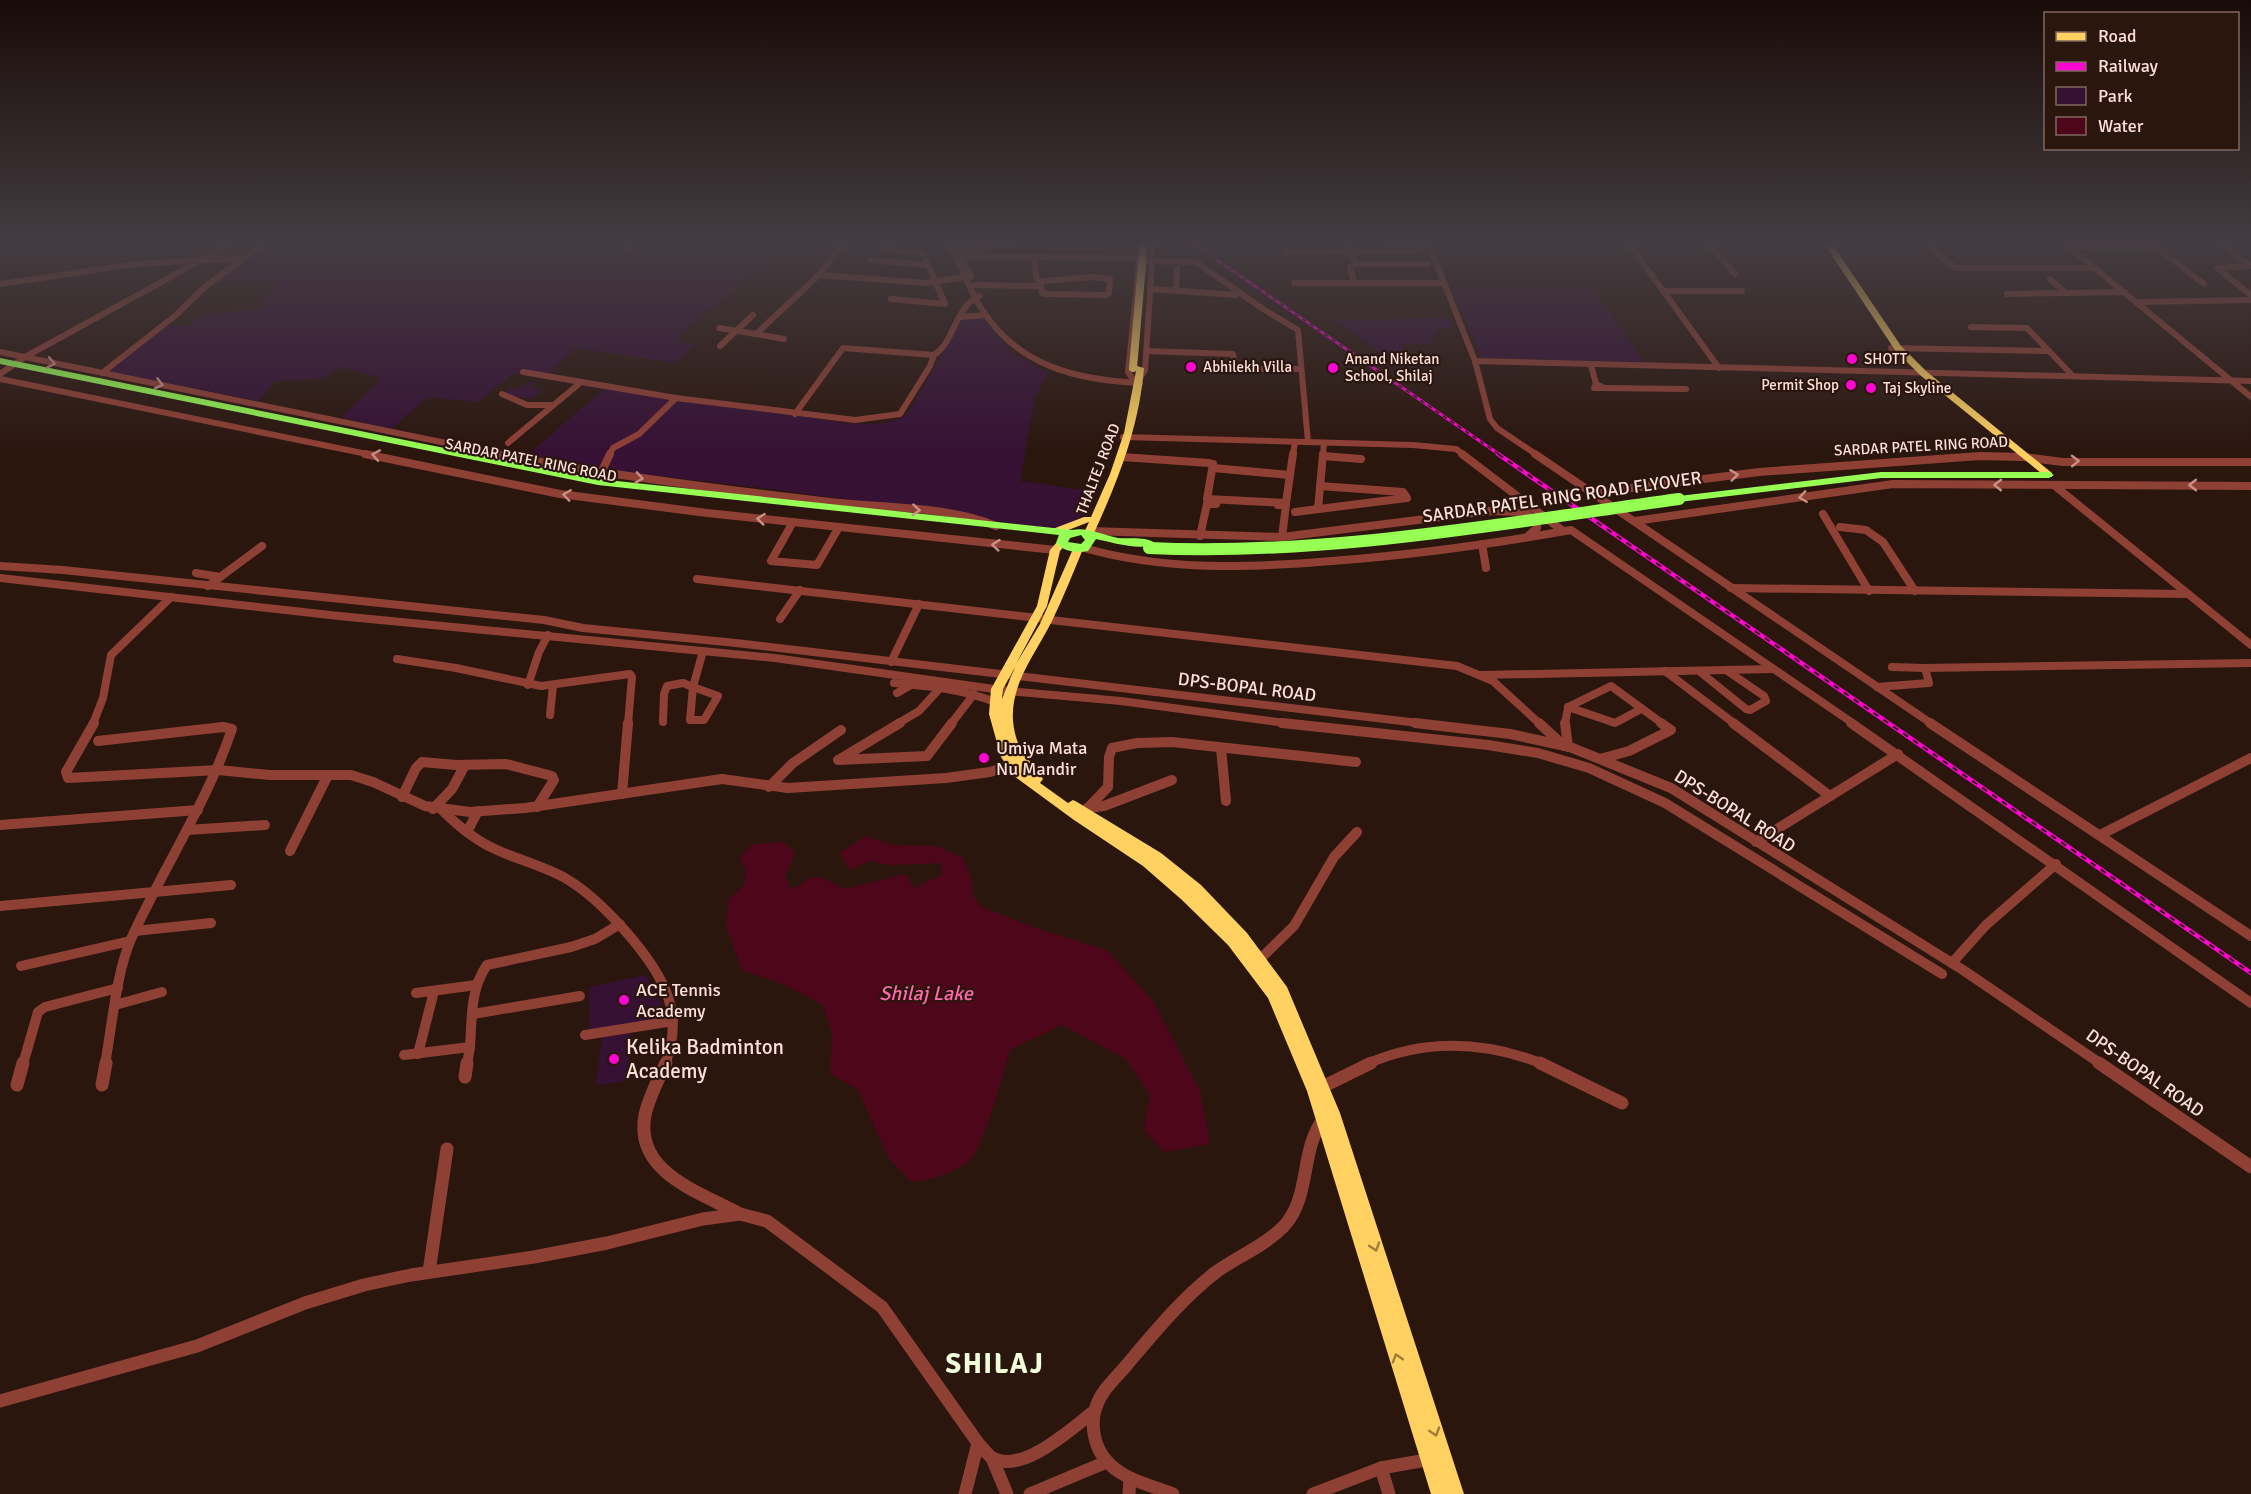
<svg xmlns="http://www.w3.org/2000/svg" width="2251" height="1494" viewBox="0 0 2251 1494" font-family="Signika,sans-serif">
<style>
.green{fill:#361134}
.water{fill:#4d061a}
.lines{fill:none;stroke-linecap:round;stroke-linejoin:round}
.minor-far3{stroke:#8f4035;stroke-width:6}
.minor-far2{stroke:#8f4035;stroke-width:8}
.minor-far1{stroke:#8f4035;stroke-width:10}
.minor{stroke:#8f4035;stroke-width:13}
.major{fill:#ffd160;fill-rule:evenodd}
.highway{fill:#97ff54;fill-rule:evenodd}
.rail-far1-casing{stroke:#ff05d1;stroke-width:3}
.rail-casing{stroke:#ff05d1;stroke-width:4.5}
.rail-far1{stroke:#2b160e;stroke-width:1.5;stroke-dasharray:4.5;stroke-linecap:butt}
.rail{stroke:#2b160e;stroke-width:2;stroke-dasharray:6;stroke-linecap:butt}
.major-bridge{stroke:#ffd160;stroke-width:8}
.highway-bridge{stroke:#97ff54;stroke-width:12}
.oneway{stroke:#c79087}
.oneway2{stroke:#a07d3b}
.poi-dot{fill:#ff05d1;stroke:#2b160e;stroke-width:2}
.labels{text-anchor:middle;stroke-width:4.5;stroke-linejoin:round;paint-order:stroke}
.far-poi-label{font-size:15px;fill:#ffe0d9;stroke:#2b160e;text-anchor:start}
.far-street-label{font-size:15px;fill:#ffe0d9;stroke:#2b160e}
.street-label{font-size:18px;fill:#ffe0d9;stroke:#2b160e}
.poi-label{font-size:18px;fill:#ffe0d9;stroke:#2b160e;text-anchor:start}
.water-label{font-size:20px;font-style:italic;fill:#ff67ac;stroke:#2b160e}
.near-poi-label{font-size:21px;fill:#ffe0d9;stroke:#2b160e;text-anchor:start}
.near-district-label{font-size:28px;font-weight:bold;letter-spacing:1.5px;fill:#efffdb;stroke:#2b160e}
</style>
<rect width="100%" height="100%" fill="#2b160e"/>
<g class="green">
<path d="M270 242H590L619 249 624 256 665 248 663 242H789L676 339 694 344 675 363 576 348 548 375 677 397 818 415 816 419C845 422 882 431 907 414L963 318 982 317 1011 352 1048 373 1035 397 1020 481 1096 492C1084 516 1081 522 1054 529L780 490 608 470 527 455 603 390 514 373 478 402 428 397 391 429 341 417 382 378 342 367 320 379 275 381 259 401 108 371 164 326 191 325 199 316 259 308 278 282 215 283Z"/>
<polygon points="1476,242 1501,242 1509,249 1486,258"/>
<rect x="1104" y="243" width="31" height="10"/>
<polygon points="1592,288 1644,362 1482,358 1452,289"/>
<polygon points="1448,318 1453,328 1435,329 1438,334 1431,335 1435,343 1401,344 1412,374 1335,321"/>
<polygon points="532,381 536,382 531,387 543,390 533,398 516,397 507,394 509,387 517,389"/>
<polygon points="646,975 667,1014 653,1025 590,1031 589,987"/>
<polygon points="631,1032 627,1081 596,1085 602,1037"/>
</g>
<path class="water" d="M865 836 892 845 936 846 962 857 971 878 973 895 980 906 1033 927 1107 950 1153 1001 1200 1091 1210 1144 1164 1152 1144 1130 1150 1095 1125 1058 1062 1025 1010 1050C1005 1069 982 1150 971 1159 954 1173 932 1180 911 1182L888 1157 858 1090 830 1073 832 1033 823 1005 782 984 742 970 726 926 729 899 744 885 746 871 740 857 751 845 783 842 795 853 785 876 792 890C818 872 816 874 844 889L906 874 914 888 942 875 941 863 891 865 869 861 849 870 840 853Z"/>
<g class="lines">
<g class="minor-far3">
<polyline points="623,242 626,248"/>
<polyline points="844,242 819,275 926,283 965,277"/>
<path d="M947 242C961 263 968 287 981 308 1017 366 1076 380 1140 383"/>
<polyline points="963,242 968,251 991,247 990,242"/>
<polyline points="1348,242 1356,264 1427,264"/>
<polyline points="1428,242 1475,361 1490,419 1497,428 1537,455"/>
<polyline points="1628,242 1719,368"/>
<polyline points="1708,242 1735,274"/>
<polyline points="1924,242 1955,268 2095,268"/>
<polyline points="2063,242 2251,397"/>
<polyline points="2219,242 2251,266 2217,268 2251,295"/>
<polyline points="2151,243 2204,284"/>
<polyline points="991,244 1019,244"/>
<polyline points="2068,247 2154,246"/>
<polyline points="885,249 923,253 945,304 891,299"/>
<polyline points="958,249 971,277"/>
<polyline points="1285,252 1420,250"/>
<polyline points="958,256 1138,258"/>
<polyline points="1034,257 1036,277 1040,282"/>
<polyline points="870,260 928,265"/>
<polyline points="1152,261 1196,262 1263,309 1298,330 1308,442"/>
<polyline points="1350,267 1354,283"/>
<polygon points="1093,277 1110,279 1109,293 1106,295 1047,294 1042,293 1040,282 1044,281"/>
<polyline points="2050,279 2066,293"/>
<polyline points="1294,283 1444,283"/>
<polyline points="0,284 134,264 243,258"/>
<polyline points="975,285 1039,286"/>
<polyline points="1151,289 1236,295"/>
<polyline points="1176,290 1177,269"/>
<polyline points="1663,291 1742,291"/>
<polyline points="2007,294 2124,292"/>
<polyline points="2137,302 2251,300"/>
<polyline points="960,317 986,315"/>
<polyline points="719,328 756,334"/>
<polyline points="784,339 756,334 819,275"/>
<polyline points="720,346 753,315"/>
<polyline points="1891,348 2049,351 2027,328 1971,327"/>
<polyline points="1147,351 1233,354 1234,360"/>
<polyline points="2049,351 2073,376"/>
<polyline points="0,352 505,455"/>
<polyline points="1475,361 2251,381"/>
<polyline points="1591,365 1596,384"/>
<polyline points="1250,369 1301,369"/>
<polyline points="523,372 676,398 855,420 900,414 930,366 934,355"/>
<polyline points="102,373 176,315 207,285 266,242"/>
<polyline points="0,374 25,357 234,242"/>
<polyline points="1132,378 1128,372 1141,245 1152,245 1151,262"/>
<polyline points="1140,378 1145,370 1152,263 1146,261"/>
<polyline points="0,379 372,455"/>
<polygon points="1596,384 1604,388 1594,388"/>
<polyline points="1604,388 1686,389"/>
<polyline points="502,394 527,405 552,405"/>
<path d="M795 414 843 348 934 355C956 340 954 307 980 296"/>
<polyline points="1123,437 1413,445 1456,449 1464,455"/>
<polyline points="508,443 580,383"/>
<polyline points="609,455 613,448 639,434 676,398"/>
<polyline points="1293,455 1295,442"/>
<polyline points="1323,455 1324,443"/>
</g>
<g class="minor-far2">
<polyline points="365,454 560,494 707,513 1055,550"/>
<path d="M497 454C608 475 719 489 830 502 882 508 949 506 996 526"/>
<polyline points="1462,454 1563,531"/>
<polyline points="1535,454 1932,724"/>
<polyline points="1323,456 1361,459"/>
<polyline points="1122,457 1209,463"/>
<polyline points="1213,464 1207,499 1286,503 1293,454"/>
<polyline points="1213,468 1290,475"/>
<polyline points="601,473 610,454"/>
<polyline points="2055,486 2251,645"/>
<polyline points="1593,493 1759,472 1980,456 2023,457 2063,462 2251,462"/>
<polyline points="1278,505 1286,505 1282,537"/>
<polyline points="1318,509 1323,454"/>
<polyline points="1295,512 1407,498 1403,492 1320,486"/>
<polyline points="1823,514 1869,591"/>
<polyline points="1635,521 1893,484 2251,486"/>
<polyline points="793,522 771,561 817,565 839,527"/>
<polyline points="1840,527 1866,530 1883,542 1915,591"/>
<polyline points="1090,531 1282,537 1489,511 1525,512 1537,523 1537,528 1527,537"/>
<polyline points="1200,536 1207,504 1216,504"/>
<polyline points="1482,544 1486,568"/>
<path d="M1084 548C1165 571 1249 568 1332 561 1412 555 1492 544 1571 530L1854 724"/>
<polyline points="0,566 63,570 544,620 583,628 736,643 1427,724"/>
<polyline points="196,573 220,577"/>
<polyline points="0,578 339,616 775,658 1008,691 1121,701 1293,724"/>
<polyline points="697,579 1038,618"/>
<polyline points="208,586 262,546"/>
<polyline points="1731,588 2188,594"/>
<polyline points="780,619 800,590"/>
<polyline points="1042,619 1457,666 1493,681 1540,724"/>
<polyline points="397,659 456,668 541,686 630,674 632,677 628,724"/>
<polyline points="891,662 919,604"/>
<polyline points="1892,667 1925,668"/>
<polyline points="1665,671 1735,724"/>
<polyline points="1699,671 1746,709 1750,710 1766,701 1764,696 1726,670"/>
<polyline points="1482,675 1773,669"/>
<path d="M894 683C929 686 962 689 995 702"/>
<polyline points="528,685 539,652 548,635"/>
<polygon points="693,687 718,696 704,720 690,720"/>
<polyline points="693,687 703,651"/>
<polyline points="1877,687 1929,683 1925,668 2251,663"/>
<polyline points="897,693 911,685"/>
<polyline points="1641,709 1615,723 1568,707 1611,686 1663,724"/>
<polyline points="550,715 553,685"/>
<polyline points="663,722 664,694 667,686 683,683 693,687"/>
<polyline points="93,724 103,698 111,655 171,597"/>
<polyline points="897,724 919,711 941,687"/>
<polyline points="951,724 974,694"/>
<polyline points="1565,724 1568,707"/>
</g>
<g class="minor-far1">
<polyline points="94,723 66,772 68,778 218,770 270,775 351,775 373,782 425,806 470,812 525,808 722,779 788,788 946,778 990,772 1019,763"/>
<polyline points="1282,723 1488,745 1538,753 1589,768 1665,803 1942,974"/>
<polyline points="1415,723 1510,734 1570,747 1671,788 1963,970 2101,1064"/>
<polyline points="1539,723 1564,746"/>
<polyline points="1565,723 1568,747"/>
<polyline points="1733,723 1830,796"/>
<polyline points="1851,723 2251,1003"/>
<polyline points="1930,723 2251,936"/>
<path d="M98 741 223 727 232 729C207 803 163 868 131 939 116 974 112 1027 105 1064"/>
<polyline points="1221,748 1226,801"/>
<polyline points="840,759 900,723"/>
<polyline points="1600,759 1629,751 1671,730 1661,723"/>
<polyline points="838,760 927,756 952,723"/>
<polyline points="769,787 793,763 841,730"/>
<polyline points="622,794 628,723"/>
<polyline points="402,797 416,768 422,762 456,765 506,764 552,776 554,780 537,807"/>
<polyline points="1087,808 1104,806 1172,780"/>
<polyline points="433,809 452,789 465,765"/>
<path d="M442 810C458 826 476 841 497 850 519 860 544 866 565 878 600 898 655 958 668 997 676 1019 673 1043 665 1064"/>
<polyline points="1084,812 1108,787 1109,757 1112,748 1137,743 1172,742 1356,762"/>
<polyline points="0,825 198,810"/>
<polyline points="187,830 265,825"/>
<polyline points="467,832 478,811"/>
<polyline points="2100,835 2251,758"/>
<polyline points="1756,842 1898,754"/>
<polyline points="290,851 328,775"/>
<polyline points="0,906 231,885"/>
<polyline points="135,931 211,923"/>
<polyline points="1260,959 1294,926 1334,857 1357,832"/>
<polyline points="1952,963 1986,925 2056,864"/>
<polyline points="21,966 130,941"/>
<polyline points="416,993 476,985"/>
<polyline points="115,1005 162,992"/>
<polyline points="473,1014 580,996"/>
<polyline points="585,1035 673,1021"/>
<polyline points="418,1054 434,991"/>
<path d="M404 1055 470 1047C472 1019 470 989 487 965L571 947 595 939 620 924"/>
<polyline points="23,1064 38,1012 45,1007 118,988"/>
<polyline points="467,1064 470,1047"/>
<path d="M1367 1064C1426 1038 1484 1041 1543 1064"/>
</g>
<g class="minor">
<path d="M666 1063C658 1080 649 1097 645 1115 634 1173 700 1192 740 1214"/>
<polyline points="1540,1063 1622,1103"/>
<polyline points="2099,1063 2251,1167"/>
<polyline points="465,1077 467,1063"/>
<polyline points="17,1085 23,1063"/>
<polyline points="102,1085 106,1063"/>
<polyline points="1318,1089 1371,1063"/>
<polyline points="429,1272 447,1149"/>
<path d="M0 1401 197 1346 305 1303 364 1285 411 1275 534 1257 607 1243 703 1219 740 1214 767 1221 882 1307 978 1443C982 1447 986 1453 991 1457 1020 1476 1070 1430 1092 1413"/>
<polyline points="992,1458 1007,1494"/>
<polyline points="1381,1468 1389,1494"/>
<polyline points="965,1494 978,1443"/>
<polyline points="1030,1494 1104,1463"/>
<polyline points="1129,1494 1130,1478"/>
<path d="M1173 1494C1151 1485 1120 1479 1105 1459 1094 1446 1090 1423 1096 1407 1101 1391 1114 1380 1125 1367 1153 1334 1181 1299 1216 1272 1238 1256 1265 1246 1284 1226 1312 1195 1299 1149 1325 1117"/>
<polyline points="1313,1494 1381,1468 1432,1459"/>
</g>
<g class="major">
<polygon points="1823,242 1831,242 1901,346 1926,371 2052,473 2052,477 2046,477 1920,375 1895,350"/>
<path d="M1137 366 1144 368C1139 428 1118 481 1093 535L1088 538 1083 535 1089 522 1058 534H1050V530L1084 517H1091L1110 474 1124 433Z"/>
<path d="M1062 540 1067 543 1060 551 1047 606 1016 664 1040 624 1073 549 1078 546 1083 549C1073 573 1063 598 1052 621 1033 659 1003 692 1016 737 1021 755 1034 764 1043 779L1040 783 1068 803 1073 800 1077 802 1161 853 1201 885 1247 933 1287 987 1340 1113 1464 1494H1431L1307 1091 1268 998 1228 945 1182 900 1143 866 1074 820 1014 776 1001 757 989 714 991 689 1037 606 1050 550 1058 541ZM1015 667 1002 699 1003 689Z"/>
</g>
<g class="highway">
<path d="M0 358 598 479 1072 530C1088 527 1102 535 1118 538 1129 539 1146 536 1155 543 1144 552 1110 542 1096 539L1088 551C1076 553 1065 552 1056 543L1059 535 598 485 0 364ZM1081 535 1085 540 1081 544 1068 542 1070 538Z"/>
<polygon points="1881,472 2049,472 2054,475 2049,478 1881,478 1679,502 1674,499 1679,496"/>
</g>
<defs>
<polyline id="rail-far1" points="1191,242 1500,455"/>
<polyline id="rail" points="1498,454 2251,973"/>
</defs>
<use href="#rail-far1" class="rail-far1-casing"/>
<use href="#rail" class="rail-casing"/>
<use href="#rail-far1" class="rail-far1"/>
<use href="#rail" class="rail"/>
<polyline class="major-bridge" points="1133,368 1144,242"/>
<path class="highway-bridge" d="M1149 548C1327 556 1504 523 1679 499"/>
</g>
<defs><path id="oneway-chevron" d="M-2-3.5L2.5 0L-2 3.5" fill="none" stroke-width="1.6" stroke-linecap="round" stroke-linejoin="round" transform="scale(1.5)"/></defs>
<g class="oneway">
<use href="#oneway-chevron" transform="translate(51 363) rotate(11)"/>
<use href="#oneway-chevron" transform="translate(159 384) rotate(14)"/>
<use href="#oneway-chevron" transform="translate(376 455) rotate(-169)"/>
<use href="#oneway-chevron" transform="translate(2075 461) rotate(-1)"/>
<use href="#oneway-chevron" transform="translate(1734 475) rotate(-7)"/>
<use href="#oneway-chevron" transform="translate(639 478) rotate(8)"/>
<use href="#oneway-chevron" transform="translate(1998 485) rotate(-179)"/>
<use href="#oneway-chevron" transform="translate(2193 485) rotate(180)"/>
<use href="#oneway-chevron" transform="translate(567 495) rotate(-172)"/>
<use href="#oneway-chevron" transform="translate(1803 497) rotate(172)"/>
<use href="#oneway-chevron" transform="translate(916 510) rotate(5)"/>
<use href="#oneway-chevron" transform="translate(761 519) rotate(-174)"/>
<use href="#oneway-chevron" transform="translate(996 545) rotate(-174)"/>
</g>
<g class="oneway2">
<use href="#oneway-chevron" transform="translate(1375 1247) rotate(72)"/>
<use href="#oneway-chevron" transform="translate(1397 1358) rotate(-107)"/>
<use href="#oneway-chevron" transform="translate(1435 1432) rotate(72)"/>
</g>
<linearGradient id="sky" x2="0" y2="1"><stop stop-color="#180c08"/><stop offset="0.54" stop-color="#443c41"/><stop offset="1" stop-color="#443c41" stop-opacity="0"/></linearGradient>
<rect width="2251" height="451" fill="url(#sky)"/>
<g class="poi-dot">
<circle cx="1852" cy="359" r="6"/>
<circle cx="1191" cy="367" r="6"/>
<circle cx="1333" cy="368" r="6"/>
<circle cx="1851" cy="385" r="6"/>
<circle cx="1871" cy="388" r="6"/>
<circle cx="984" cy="758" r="6"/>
<circle cx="624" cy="1000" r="6"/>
<circle cx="614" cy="1059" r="6"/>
</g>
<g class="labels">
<g class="far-poi-label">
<text x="1345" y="364">Anand Niketan<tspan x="1345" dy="17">School, Shilaj</tspan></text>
<text x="1864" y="364">SHOTT</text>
<text x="1203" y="372">Abhilekh Villa</text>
<text x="1839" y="390" text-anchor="end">Permit Shop</text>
<text x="1883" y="393">Taj Skyline</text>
</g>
<g class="far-street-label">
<text transform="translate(1921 446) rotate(-3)" y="5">SARDAR PATEL RING ROAD</text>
<text transform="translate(531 460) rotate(11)" y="5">SARDAR PATEL RING ROAD</text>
<text transform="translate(1098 469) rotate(-69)" y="5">THALTEJ ROAD</text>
</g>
<g class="street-label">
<text transform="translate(1562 497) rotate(-8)" y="6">SARDAR PATEL RING ROAD FLYOVER</text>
<text transform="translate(1247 687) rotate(7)" y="6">DPS-BOPAL ROAD</text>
<text transform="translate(1735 811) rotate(32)" y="6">DPS-BOPAL ROAD</text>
<text transform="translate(2145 1073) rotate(35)" y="6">DPS-BOPAL ROAD</text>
</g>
<g class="poi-label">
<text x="996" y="754">Umiya Mata<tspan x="996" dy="21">Nu Mandir</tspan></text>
<text x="636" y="996">ACE Tennis<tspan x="636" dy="21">Academy</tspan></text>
</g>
<g class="water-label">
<text x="926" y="1000">Shilaj Lake</text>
</g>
<g class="near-poi-label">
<text x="626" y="1054">Kelika Badminton<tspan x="626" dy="24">Academy</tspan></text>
</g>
<g class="near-district-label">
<text x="995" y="1373">SHILAJ</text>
</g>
</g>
<rect x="2044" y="12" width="195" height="138" fill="#2b160e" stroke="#80675f" stroke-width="1.5"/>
<rect x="2056" y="32" width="30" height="9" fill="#ffd160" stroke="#80675f" stroke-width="1.5"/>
<text x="2098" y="42" font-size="18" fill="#ffe0d9">Road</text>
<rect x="2056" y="62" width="30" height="9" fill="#ff05d1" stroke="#80675f" stroke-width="1.5"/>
<text x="2098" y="72" font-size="18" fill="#ffe0d9">Railway</text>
<rect x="2056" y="87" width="30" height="18" fill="#361134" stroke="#80675f" stroke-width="1.5"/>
<text x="2098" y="102" font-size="18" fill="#ffe0d9">Park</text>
<rect x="2056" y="117" width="30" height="18" fill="#4d061a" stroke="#80675f" stroke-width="1.5"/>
<text x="2098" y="132" font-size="18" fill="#ffe0d9">Water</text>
</svg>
